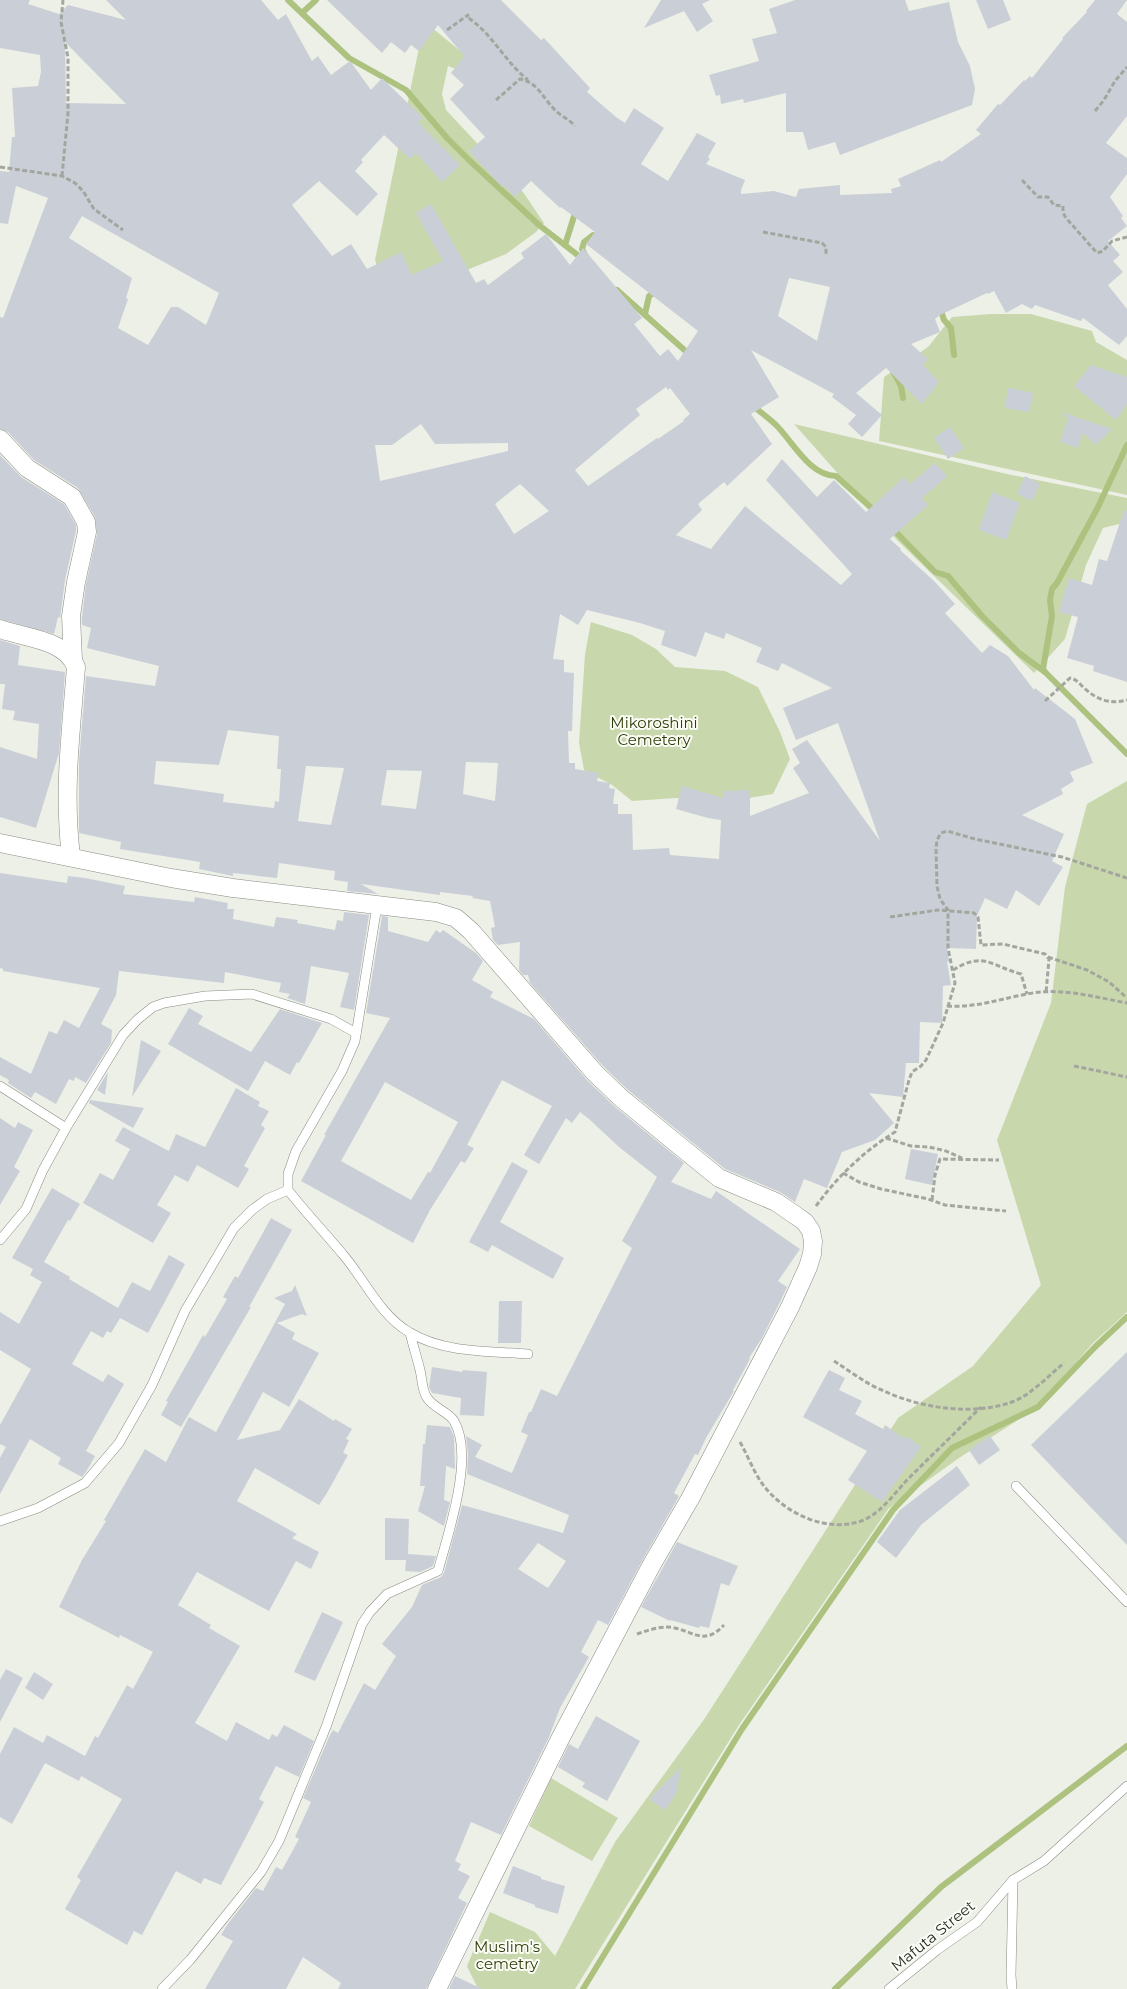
<svg xmlns="http://www.w3.org/2000/svg" width="1127" height="1989" viewBox="0 0 1127 1989" font-family="Montserrat,sans-serif">
<style>
.green{fill:#c9d7ac}
.lines{fill:none;stroke-linecap:round;stroke-linejoin:round}
.stream{stroke:#adc27f;stroke-width:6}
.building{fill:#cacfd7;fill-rule:evenodd}
.service-casing{stroke:#898b84;stroke-width:10}
.minor-casing{stroke:#898b84;stroke-width:19}
.path{stroke:#a3a69f;stroke-width:3;stroke-dasharray:5 2.5;stroke-linecap:butt}
.service{stroke:#fff;stroke-width:9}
.minor{stroke:#fff;stroke-width:18}
.labels{text-anchor:middle;stroke-width:4;stroke-linejoin:round;paint-order:stroke}
.park-label{font-size:15px;fill:#313d0a;stroke:#fafdf5}
.street-label{font-size:15px;fill:#272825;stroke:#fafdf5}
</style>
<rect width="100%" height="100%" fill="#edf0e7"/>
<g class="green">
<polygon points="424,24 436,31 465,55 463,72 448,66 442,94 446,110 523,192 544,223 536,232 506,254 445,279 397,320 375,260"/>
<polygon points="991,314 1031,314 1092,331 1096,342 1127,360 1127,495 879,441 884,377 928,347 952,317"/>
<polygon points="794,424 1007,474 1127,498 1127,522 1103,528 1086,565 1065,639 1034,673 895,538"/>
<polygon points="591,622 632,635 656,649 675,667 725,671 758,687 780,732 790,759 773,794 719,803 676,798 632,801 612,785 584,770 579,743 585,654"/>
<polygon points="1127,781 1127,1312 1092,1344 1038,1407 959,1458 889,1508 739,1725 575,1989 478,1989 467,1966 490,1912 535,1932 555,1956 615,1842 705,1718 898,1418 973,1366 1041,1285 997,1140 1051,1003 1065,887 1087,804"/>
<polygon points="551,1778 618,1818 592,1861 529,1826"/>
</g>
<g class="lines">
<g class="stream">
<polyline points="288,0 349,58 406,90 447,138 469,160 539,225 584,260"/>
<polyline points="302,13 316,0"/>
<polyline points="565,245 576,210"/>
<polyline points="585,255 582,249 584,242 593,235 599,239"/>
<polyline points="617,290 690,355"/>
<polyline points="940,308 944,320 951,328 954,355"/>
<polyline points="645,314 649,296 657,291"/>
<polyline points="893,371 901,386 903,398"/>
<path d="M752 405C760 412 769 418 776 425 794 443 809 475 836 476L877 513"/>
<polyline points="891,527 935,572 948,576 982,616 1019,653 1045,672 1127,754"/>
<polyline points="1045,672 1043,669 1052,616 1050,600 1052,589 1057,583 1098,507 1127,445"/>
<polyline points="583,1989 742,1729 893,1510 952,1448 1038,1407 1095,1347 1127,1317"/>
<polyline points="835,1989 941,1887 1127,1746"/>
</g>
</g>
<g class="building">
<path d="M0 0H30L28 4 59 14 68 5 126 20 106 0H261L278 20 286 14 312 61 318 56 331 75 350 61 371 90 382 78 423 118 418 122 460 165 442 182 416 153 410 159 384 135 361 160 363 162 355 171 378 194 357 216 319 181 292 205 332 256 351 244 367 269 401 252 412 275 443 261 416 213 431 204 476 283 484 279 488 285 524 258 521 253 546 234 570 265 583 248 642 318 634 324 660 356 668 349 678 361 698 331 586 244 595 232 561 207 560 208 531 181 515 197 503 185 502 187 469 151 485 137 450 99 464 85 451 73 464 56 438 25 419 51 411 45 405 53 391 42 382 53 327 0H501L541 40 544 38 590 88 587 92 616 117 625 123 634 108 664 128 641 164 668 181 697 133 716 143 708 157 710 159 706 164 745 180 741 190V194L774 191 796 197 799 189 840 185V195L892 193 891 189 901 186 898 179 940 160 941 162 981 134 976 130 998 104 1000 105 1024 80 1025 81 1030 76 1032 78 1063 39 1062 38 1087 12 1086 11 1095 0H1127L1117 14 1127 22V116L1106 143 1127 158V174L1110 197 1123 216 1121 218 1127 226 1108 241 1120 255 1113 261 1123 272 1108 285 1127 309V336L1119 345 1083 318 1081 321 1035 305 1032 309 1022 304 1006 313 994 291 988 294 987 293 940 315 935 319 940 332 911 344 928 359 923 365 939 382 922 404 886 368 856 393 882 415 862 437 848 424 856 415 832 397 834 394 751 350 779 397 751 414 772 444 727 486 724 482 698 504 702 510 676 535 711 549 745 506 841 585 852 574 766 480 782 459 817 497 834 480 866 512 904 477 910 484 935 463 947 476 922 498 928 505 890 539 901 549 900 550 935 582 955 604 945 613 982 653 990 645 1008 656 1034 690 1035 688 1075 719 1093 763 1070 772 1074 781 1061 789 1063 794 1022 815 1064 834 1052 861 1063 867 1039 906 1016 890 1007 909 985 898 977 916 976 949 947 948 949 961 947 962 951 985 943 986 942 1023 920 1022 919 1063H906L903 1097 869 1093 894 1123 875 1140 842 1152 827 1188 804 1179 795 1202 780 1192 725 1169 628 1090 603 1066 530 983 528 975H523L519 970 520 942 498 945 493 940 491 928 495 927 490 901 472 898 473 896 440 892V895L361 884 378 894 347 891 348 882 334 880 335 871 279 863 277 878 233 873V876L199 869 200 862 120 849 121 842 79 833V762L86 676 155 686 159 666 87 648 91 628 82 625V617L86 584 97 534 95 517 78 488 34 460 8 432 0 429V317L3 318 48 198 16 186 8 224 0 223V171L9 172 12 137H15L12 88 38 86 41 72 40 55 0 48ZM65 42 126 104 66 103ZM82 216 219 293 206 325 178 307H171L148 345 118 328 128 299 126 298 132 278 69 238ZM789 278 830 287 817 341 778 316ZM666 387 668 390 670 388 690 414 683 420 684 421 658 439 657 438 588 486 575 470 640 415 636 409ZM421 424 435 444 508 443V451L380 481 375 445H392ZM520 484 549 511 514 534 495 504ZM587 610 640 623 665 631 661 645 696 657 705 632 724 639 726 633 762 648 756 662 778 671 782 663 832 688 783 708 796 740 838 723 880 841 807 740 792 749 800 763 793 768 809 793 750 816V790L723 791V798L682 786 676 809 708 818 721 820 719 859 670 855 669 848 633 850 632 814H618V804H613L615 789 609 788 610 783 597 781 599 773 575 769V763H569L568 731H572L574 673 564 672V660L553 659 560 614 578 625ZM228 730 279 736 277 769H281L279 802 275 801 274 808 223 802 224 794 154 784 156 761 219 765ZM466 762 498 763 495 801 463 794ZM306 766 344 768 331 825 298 821ZM387 770 422 771 416 809 381 805Z"/>
<polygon points="661,0 710,0 702,4 713,21 697,32 684,11 644,28"/>
<polygon points="795,0 905,0 909,11 949,2 958,42 970,66 975,89 972,105 840,155 835,142 808,150 803,132 786,132 786,93 744,103 743,99 721,104 720,95 716,96 709,75 759,61 752,39 777,33 769,9"/>
<polygon points="976,0 1003,0 1011,20 988,29"/>
<polygon points="1091,365 1127,377 1127,404 1116,420 1074,386"/>
<polygon points="1008,388 1033,393 1029,412 1005,408"/>
<polygon points="1061,412 1112,429 1096,445 1083,433 1078,448 1060,442 1068,418"/>
<polygon points="950,427 964,448 948,459 934,438"/>
<polygon points="0,455 21,477 64,504 76,525 76,531 65,580 60,618 58,617 54,634 0,619"/>
<polygon points="1025,476 1040,484 1032,501 1017,494"/>
<polygon points="992,492 1020,503 1006,540 979,530"/>
<polygon points="1124,510 1127,511 1127,682 1093,671 1094,666 1067,658 1078,617 1059,612 1069,578 1092,585 1099,559 1107,561"/>
<polygon points="0,640 20,646 18,665 65,672 59,753 36,828 0,817 0,747 37,759 39,724 13,720 15,711 2,709 5,684 0,684"/>
<polygon points="0,873 67,883 68,876 85,878 125,886 123,894 194,902 195,897 228,903 227,909 234,909 233,919 274,927 276,917 298,920 297,923 335,930 337,920 343,921 344,912 369,915 354,1010 340,1007 349,973 311,966 305,1004 287,998 290,994 279,992 281,983 225,972 224,983 119,971 116,995 101,1024 112,1030 111,1043 86,1083 75,1077 74,1081 69,1079 56,1104 35,1092 31,1098 8,1083 9,1080 0,1075 0,1057 31,1074 49,1031 57,1034 64,1020 79,1028 100,988 3,971 3,969 0,968"/>
<path d="M382 916 388 917V931L428 942 436 930 440 933 443 930 476 953 483 961 472 980 493 992 490 997 534 1019 587 1080 614 1106 684 1163 671 1182 711 1199 716 1191 800 1249 778 1281 787 1287 780 1302 762 1338 749 1358 750 1359 733 1390 734 1391 706 1438 698 1455 695 1454 674 1493 679 1496 674 1505 642 1561 608 1625 598 1620 581 1652 589 1657 560 1708 549 1737 501 1835 471 1822 455 1861 461 1864 458 1870 470 1876 458 1898 467 1903 426 1989H338L341 1983 303 1957 286 1989H205L233 1941 221 1935 227 1925 256 1888 263 1891 276 1867 282 1870 299 1839 295 1837 311 1802 303 1798 329 1737 333 1730 338 1733 364 1683 375 1690 396 1656 382 1644 412 1607 422 1585 441 1577 444 1573 462 1505 563 1533 569 1515 467 1474 468 1454 466 1436 482 1445 475 1457 512 1473 528 1435 521 1432 529 1412H531L541 1389 557 1396 632 1248 622 1241 657 1177 619 1147 589 1119 580 1112 572 1123 566 1118 539 1164 524 1155 552 1106 502 1080 467 1145 474 1148 465 1163 461 1161 430 1210 413 1243 301 1181 326 1135H324L390 1018 366 1013ZM385 1082 458 1122 430 1173 428 1172 411 1200 341 1161ZM538 1543 566 1561 548 1588 518 1569Z"/>
<polygon points="189,1008 203,1016 198,1024 251,1052 280,1009 322,1023 299,1063 297,1062 290,1075 265,1061 248,1091 168,1044"/>
<polygon points="141,1040 161,1051 132,1097"/>
<polygon points="108,1072 105,1095 97,1090"/>
<polygon points="236,1088 260,1102 258,1106 269,1111 261,1125 265,1128 244,1166 249,1169 238,1188 197,1165 188,1182 175,1175 157,1205 171,1213 153,1243 83,1203 100,1173 113,1180 130,1149 115,1141 123,1127 169,1151 176,1134 205,1147"/>
<polygon points="90,1100 144,1108 133,1128 89,1103"/>
<polygon points="0,1118 15,1128 18,1122 33,1130 14,1167 20,1171 0,1205"/>
<polygon points="911,1149 938,1154 932,1185 905,1179"/>
<polygon points="512,1162 528,1171 500,1222 564,1258 553,1279 492,1245 488,1252 469,1242"/>
<polygon points="52,1188 80,1204 70,1221 68,1220 44,1262 70,1277 69,1279 118,1308 132,1282 150,1291 169,1255 185,1264 148,1333 120,1318 111,1333 107,1331 103,1338 91,1331 72,1364 103,1382 108,1374 124,1384 86,1451 95,1456 86,1472 82,1477 58,1464 61,1458 30,1439 0,1494 0,1458 6,1447 0,1444 0,1425 31,1369 0,1350 0,1312 19,1324 42,1282 30,1275 33,1269 12,1258"/>
<polygon points="271,1218 292,1230 249,1307 251,1307 181,1427 161,1415 168,1402 166,1401 203,1335 205,1337 227,1299 223,1297 235,1276 238,1278"/>
<polygon points="295,1285 307,1316 302,1314 277,1323 295,1333 292,1339 319,1353 289,1407 263,1392 237,1440 280,1430 299,1399 334,1421 335,1419 352,1429 346,1439 349,1440 343,1453 348,1455 327,1493 319,1505 255,1468 237,1501 297,1534 292,1538 319,1552 311,1569 296,1561 269,1611 197,1572 178,1605 211,1625 209,1628 240,1646 195,1723 227,1741 236,1722 269,1740 272,1734 277,1737 284,1725 314,1741 299,1777 276,1766 259,1799 264,1802 221,1885 204,1878 201,1884 176,1871 142,1935 134,1931 127,1945 65,1909 81,1880 77,1877 122,1799 81,1776 79,1781 45,1763 12,1824 0,1817 0,1754 14,1727 43,1743 47,1735 85,1756 95,1736 98,1738 127,1685 133,1689 153,1652 120,1635 119,1638 59,1607 82,1560 106,1521 104,1520 145,1449 166,1462 189,1417 216,1432 285,1304 274,1298 292,1291"/>
<polygon points="499,1301 522,1301 521,1343 498,1343"/>
<polygon points="1127,1352 1127,1545 1031,1445"/>
<polygon points="432,1367 462,1372 463,1370 487,1372 484,1416 460,1415 461,1398 432,1393 429,1387"/>
<polygon points="829,1370 845,1378 839,1390 862,1401 855,1414 883,1429 885,1425 905,1439 907,1436 921,1447 882,1502 848,1480 867,1451 803,1417"/>
<polygon points="427,1425 450,1427 454,1437 455,1469 446,1466 444,1500 450,1502 444,1526 418,1511 425,1486 420,1486 423,1444 425,1444"/>
<polygon points="990,1436 1000,1450 979,1465 969,1450"/>
<polygon points="957,1466 970,1485 921,1525 896,1558 877,1542 900,1510"/>
<polygon points="385,1518 409,1519 408,1554 436,1556 433,1566 420,1572 405,1571 406,1560 385,1560"/>
<polygon points="677,1542 738,1566 729,1586 721,1583 709,1628 700,1626 699,1628 670,1620 670,1621 641,1607"/>
<polygon points="322,1612 343,1622 315,1681 294,1672"/>
<polygon points="6,1669 23,1678 0,1722 0,1680"/>
<polygon points="34,1672 53,1684 43,1700 25,1688"/>
<polygon points="596,1716 640,1741 607,1801 582,1787 585,1783 558,1767 569,1744 578,1749"/>
<polygon points="681,1767 676,1794 665,1810 649,1799"/>
<polygon points="513,1866 541,1877 541,1879 565,1886 558,1914 535,1907 535,1905 503,1893"/>
<polygon points="455,1976 482,1989 449,1989"/>
</g>
<g class="lines">
<defs>
<g id="service">
<path d="M377 906 355 1041 342 1071 296 1151 288 1174V1190C306 1213 326 1234 345 1257 365 1281 381 1316 409 1332 443 1353 489 1351 528 1354"/>
<polyline points="0,1086 66,1128"/>
<polyline points="0,1240 26,1209 43,1170 66,1128 123,1035 138,1019 153,1007 164,1003 205,996 252,994 331,1019 356,1033"/>
<polyline points="1016,1486 1127,1602"/>
<polyline points="0,1521 38,1508 85,1483 119,1443 152,1385 185,1311 234,1228 252,1210 267,1199 288,1190"/>
<path d="M162 1989 190 1960 261 1872 279 1841 326 1727 362 1624 370 1612 387 1594 438 1571C448 1534 475 1456 454 1421 448 1411 432 1408 426 1396 422 1389 422 1378 420 1370 417 1358 413 1345 410 1333"/>
<polyline points="889,1989 937,1950 977,1922 1013,1880 1044,1861 1127,1786"/>
<polyline points="1012,1989 1011,1975 1013,1880"/>
</g>
<g id="minor">
<polyline points="0,439 27,468 72,497 86,522 87,532 76,582 71,616 73,660"/>
<path d="M0 629C25 638 65 639 76 667 71 732 63 791 71 856"/>
<polyline points="0,843 171,878 233,888 436,912 456,918 471,931 595,1073 621,1098 719,1178 776,1202 795,1215 805,1222 811,1231 813,1241 812,1254 808,1267 790,1307 691,1497 651,1566 560,1739 437,1989"/>
</g>
</defs>
<use href="#service" class="service-casing"/>
<use href="#minor" class="minor-casing"/>
<g class="path">
<path d="M447 30 468 15 467 17C492 33 505 62 528 80"/>
<path d="M496 100 520 79C538 82 544 100 556 111 562 117 569 119 575 126"/>
<polyline points="1095,111 1104,100 1115,81 1127,67"/>
<polyline points="0,167 62,176 75,183 83,191 94,209 123,230"/>
<polyline points="62,176 68,113 68,58 61,22 63,0"/>
<polyline points="1022,180 1038,197 1048,197 1054,205 1063,206 1063,213 1066,218 1097,253 1103,251 1112,241 1127,237"/>
<polyline points="763,232 822,243 826,247 826,254"/>
<path d="M1045 701 1070 678C1076 679 1079 683 1083 687 1096 699 1109 705 1127 700"/>
<polyline points="890,917 938,910 974,913 978,917 981,945 1003,944 1045,954 1049,959 1046,993"/>
<polyline points="1048,957 1087,970 1109,982 1127,998"/>
<path d="M953 970C984 951 991 966 1021 974L1027 994"/>
<path d="M947 1006C975 1008 1000 999 1027 994 1060 987 1095 997 1127 1003"/>
<polyline points="1074,1066 1127,1077"/>
<polyline points="886,1138 911,1146 929,1147 946,1151 962,1158"/>
<polyline points="843,1173 859,1182 881,1189 928,1199 945,1205 1006,1211"/>
<polyline points="932,1200 935,1175 940,1159 999,1160"/>
<path d="M816 1206C837 1177 864 1151 895 1132L909 1080 912 1072 921 1066 926 1060 943 1023 955 983 948 948V910L940 899 937 886 936 849 937 840 941 833 947 831 975 839 1062 857 1127 878"/>
<path d="M834 1361C850 1371 866 1384 884 1391 920 1408 973 1416 1012 1402 1031 1395 1048 1376 1064 1363"/>
<path d="M740 1442C748 1456 754 1473 764 1486 786 1515 831 1535 866 1519 882 1511 895 1493 907 1480 932 1455 957 1431 981 1407"/>
<path d="M637 1634C649 1630 662 1625 675 1628 696 1633 705 1645 724 1625"/>
</g>
<use href="#service" class="service"/>
<use href="#minor" class="minor"/>
</g>
<g class="labels">
<g class="park-label">
<text x="654" y="728">Mikoroshini<tspan x="654" dy="17">Cemetery</tspan></text>
<text x="507" y="1952">Muslim's<tspan x="507" dy="17">cemetry</tspan></text>
</g>
<g class="street-label">
<text transform="translate(933 1936) rotate(-39)" y="5">Mafuta Street</text>
</g>
</g>
</svg>
